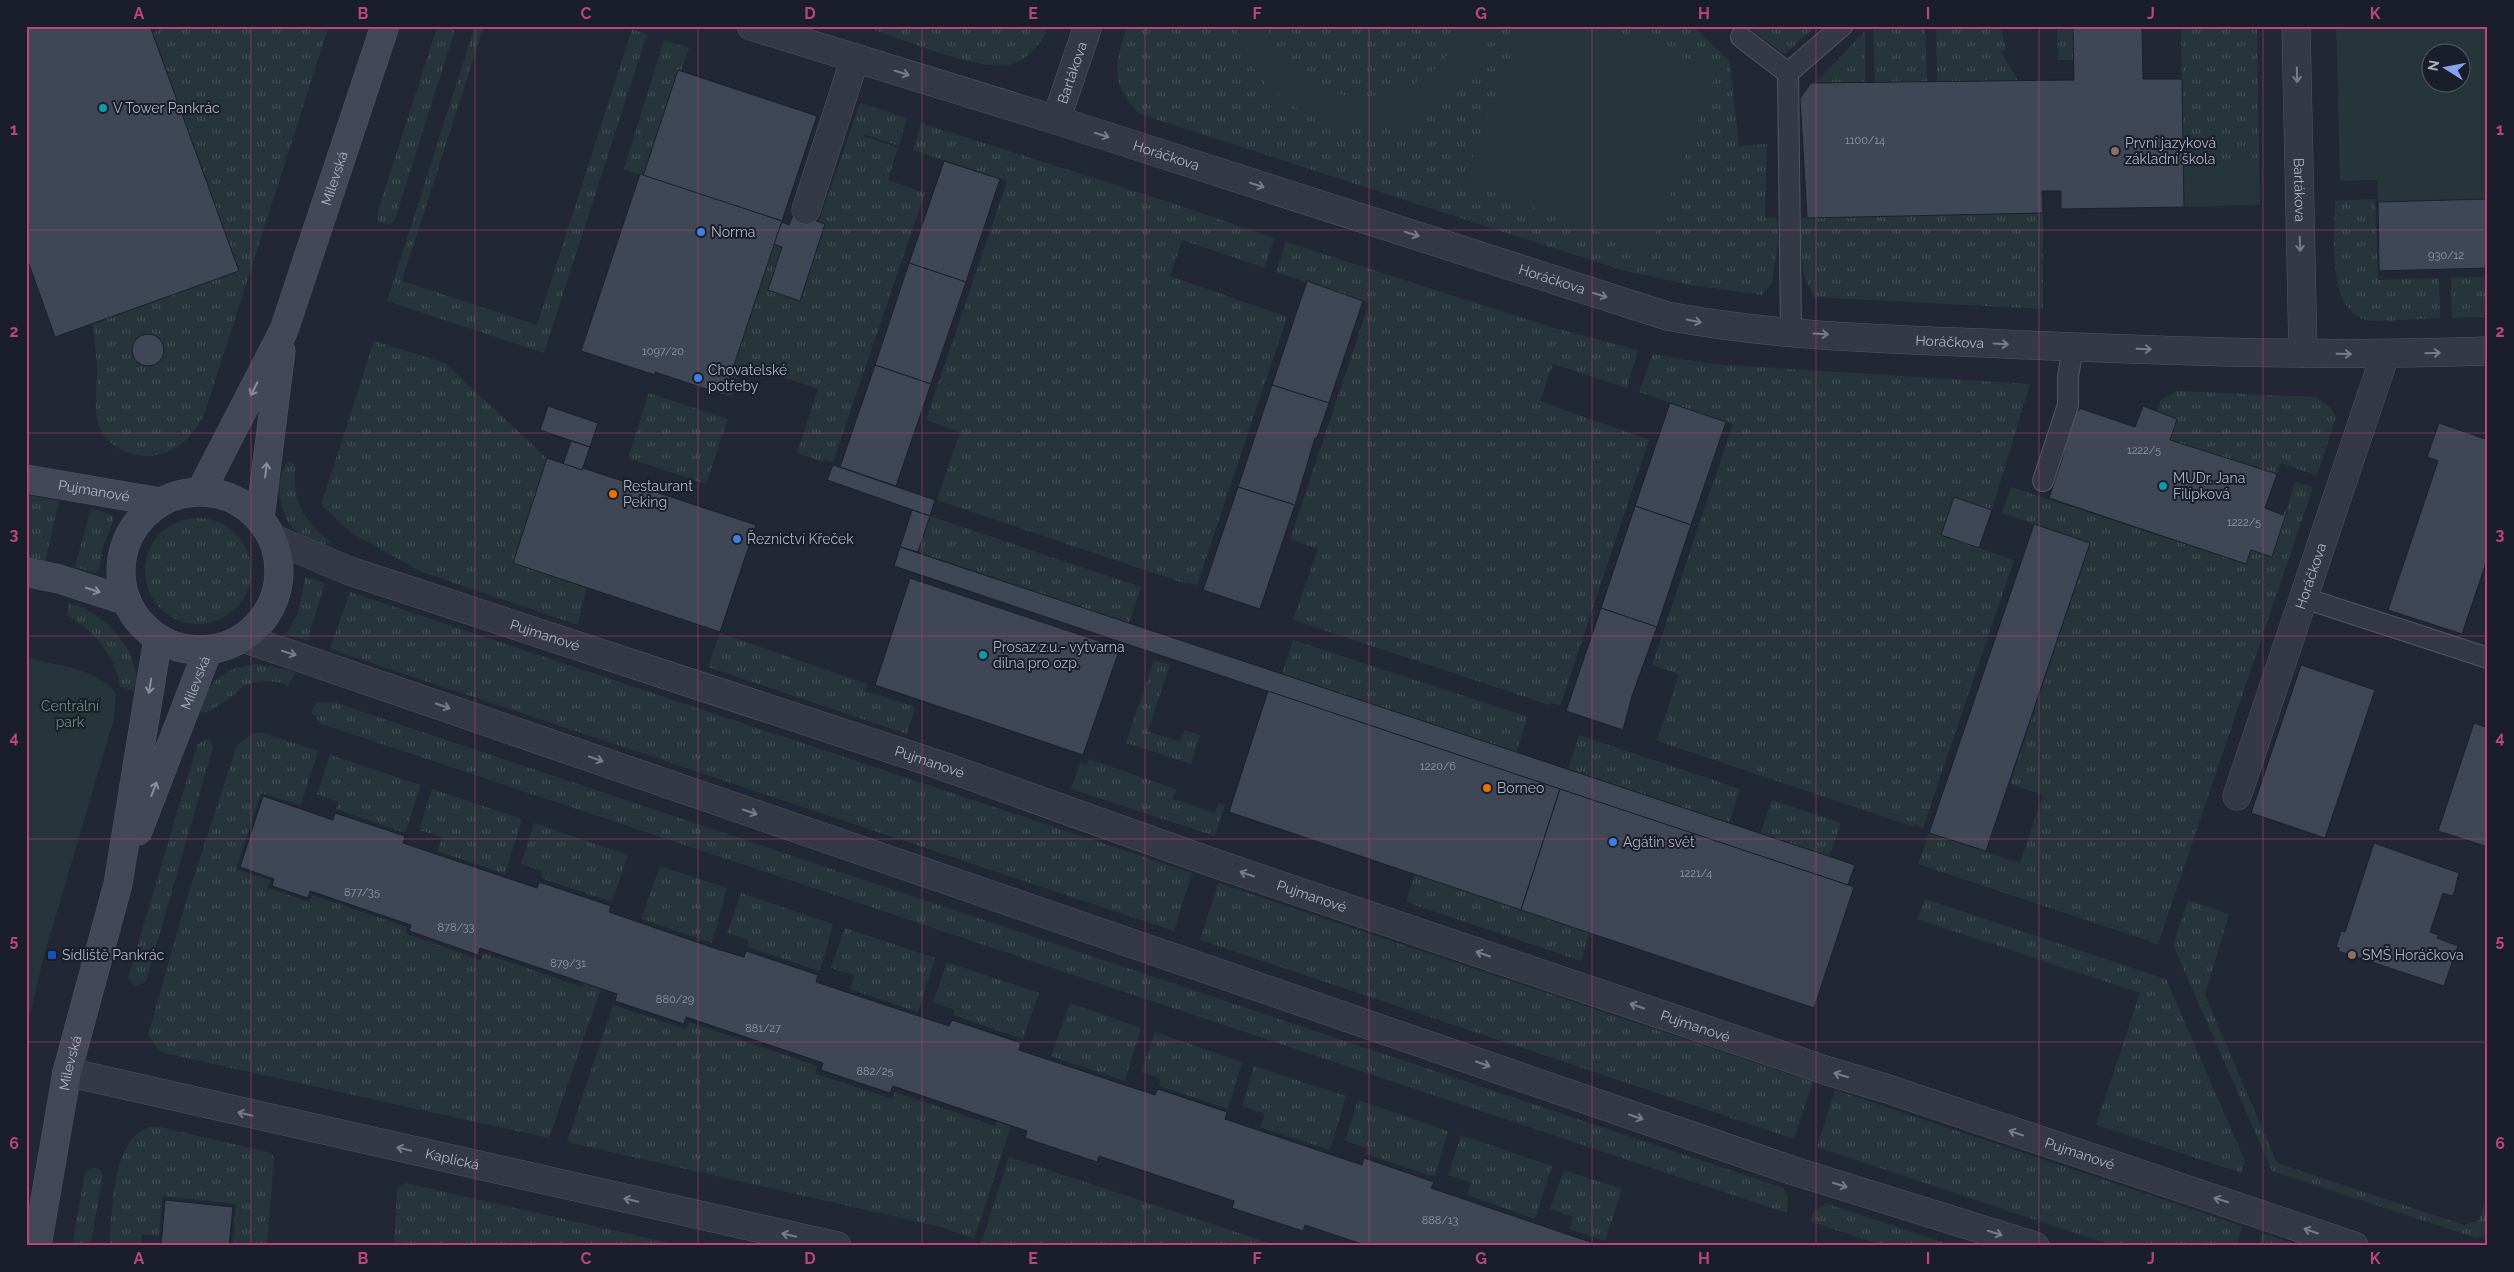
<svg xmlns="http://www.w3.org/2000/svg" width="2514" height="1272" viewBox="0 0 2514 1272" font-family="Raleway,sans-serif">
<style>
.grass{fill:url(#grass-tufts);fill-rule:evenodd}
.park{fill:#263539;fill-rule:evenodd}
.building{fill:#3f4656;stroke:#1c202c}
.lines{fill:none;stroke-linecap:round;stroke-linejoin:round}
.lane-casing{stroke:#525663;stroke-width:22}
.street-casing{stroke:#525663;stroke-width:29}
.secondary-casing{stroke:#525663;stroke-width:29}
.lane{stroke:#343945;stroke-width:20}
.street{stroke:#343945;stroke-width:28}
.secondary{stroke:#424858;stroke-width:28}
.oneway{stroke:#777c8a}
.oneway2{stroke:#888e9d}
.grid{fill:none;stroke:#bc467a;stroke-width:1;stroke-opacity:0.55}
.culture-dot{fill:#0f9aa8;stroke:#1a1e2a;stroke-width:2}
.education-dot{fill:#8d6e63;stroke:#1a1e2a;stroke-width:2}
.shop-dot{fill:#3f7fe0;stroke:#1a1e2a;stroke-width:2}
.food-dot{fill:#e8710a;stroke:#1a1e2a;stroke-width:2}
.transit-dot{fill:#1a4fb4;stroke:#1a1e2a;stroke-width:2}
.labels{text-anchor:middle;stroke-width:4;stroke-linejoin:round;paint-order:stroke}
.number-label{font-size:11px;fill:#9298a7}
.street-label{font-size:14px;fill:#aeb3c2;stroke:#1a1e2a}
.poi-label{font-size:14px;fill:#aeb3c2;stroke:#1a1e2a;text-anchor:start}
.park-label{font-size:14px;fill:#689076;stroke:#1a1e2a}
.neatline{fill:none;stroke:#bc467a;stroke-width:2}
.grid-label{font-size:16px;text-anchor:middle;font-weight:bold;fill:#bc467a}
</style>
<defs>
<pattern id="grass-tufts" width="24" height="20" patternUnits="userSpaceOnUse" patternTransform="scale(1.25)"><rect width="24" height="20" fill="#263539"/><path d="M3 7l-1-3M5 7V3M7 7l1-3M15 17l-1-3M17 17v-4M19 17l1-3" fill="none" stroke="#435054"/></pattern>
</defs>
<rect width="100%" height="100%" fill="#212735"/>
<g class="grass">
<path d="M166 26H329L205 412C194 435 181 450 156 455 130 460 103 445 97 419 94 405 97 388 97 373 97 357 94 340 93 324L239 270 153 33ZM145 334C180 338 158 380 137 362 126 352 135 340 145 334Z"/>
<polygon points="439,26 450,26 454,31 453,36 395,219 390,225 379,222 377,214 436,30"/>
<polygon points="475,26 484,26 402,281 537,325 632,29 647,34 544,353 387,301"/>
<path d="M863 26H1049C1044 42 1025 63 1008 65 977 71 897 37 863 26Z"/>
<path d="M1127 26H1693L1730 62 1739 146 1767 144 1765 218H1777L1778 243 1772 283 1762 295 1691 285 1621 270 1140 114C1109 83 1115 64 1127 26Z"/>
<polygon points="1746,26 1816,26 1785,54"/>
<polygon points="1873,26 1925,26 1927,82 1875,82"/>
<polygon points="1936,26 2001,26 2006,49 2001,52 2018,80 1937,82"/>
<polygon points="2057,26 2073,26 2073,60 2058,60"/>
<polygon points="2181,26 2257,26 2259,158 2183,160"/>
<polygon points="1865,31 1865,83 1815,83"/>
<polygon points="664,40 689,48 681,71 678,70 643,176 624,169"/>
<polygon points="860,103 907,118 899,146 864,134 863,136 898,148 888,180 925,193 833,462 825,460 824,462 797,453 818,389 743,364 732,397 724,395 774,244 782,247 768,290 799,301 825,224 819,221"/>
<polygon points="921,123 1169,202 1274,238 1265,268 1182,240 1170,276 1287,317 1197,585 1187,582 1186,584 937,500 960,432 926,420 1007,181 913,150"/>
<path d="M2375 199 2378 280 2439 278 2440 318C2424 318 2380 323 2366 320 2325 309 2335 233 2335 201Z"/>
<polygon points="2043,213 2043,309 1814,297 1804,275 1797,218"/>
<polygon points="1286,242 1554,328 1638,350 1627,388 1553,364 1540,401 1649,440 1560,706 1551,703 1549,705 1293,620 1318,549 1290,539 1369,303 1276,272"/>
<polygon points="2488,277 2488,317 2452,318 2451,278"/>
<polygon points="374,341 445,363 547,458 513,563 586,588 578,625 422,572 353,534 323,507 322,502"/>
<polygon points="1653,354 1712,364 2030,384 1992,510 1954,497 1941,535 2014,560 1923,828 1915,825 1914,827 1657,741 1679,674 1652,665 1733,424 1639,392"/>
<polygon points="2176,391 2316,397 2330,407 2336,417 2317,476 2281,463 2277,474 2170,440 2157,412 2160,401"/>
<polygon points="649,393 728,419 706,484 628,458"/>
<path d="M289 461 295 465C293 502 301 519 331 542L322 545C311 541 300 535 292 527 278 511 274 477 289 461Z"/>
<polygon points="2295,482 2313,487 2158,944 1918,864 1929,833 2020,863 2043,795 2010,784 2090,543 2002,513 2011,487 2246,564 2251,550 2272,557"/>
<polygon points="26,495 59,501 45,562 26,559"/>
<polygon points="91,508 112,516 114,519 103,547 99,570 95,573 75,567"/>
<polygon points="930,516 1141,587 1129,623 918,552"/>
<circle cx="198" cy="571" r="53"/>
<polygon points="305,577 325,583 307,641 286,634 298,614"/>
<polygon points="350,592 1192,873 1174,931 330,649"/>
<path d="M69 603C99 609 134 644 136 676 137 681 135 687 135 692L120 686C115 654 94 632 67 615Z"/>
<polygon points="720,633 867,684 865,691 915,707 907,734 708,667"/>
<polygon points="1293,640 1528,717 1516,752 1282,674"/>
<polygon points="1154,660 1170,665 1148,731 1180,742 1185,730 1200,735 1191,764 1126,743"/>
<path d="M259 664 295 672 288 686 278 682 265 681 245 685 225 702 205 713 199 710C210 678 226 667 259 664Z"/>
<polygon points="317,702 333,702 1784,1188 1788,1197 1787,1213 322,724 311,712"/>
<polygon points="253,733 263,733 318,751 301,805 261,793 236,869 270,880 268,888 309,902 312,895 407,927 405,933 480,960 483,953 582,987 584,983 601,989 549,1138 168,1054 160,1051 148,1035 189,891 237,745"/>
<polygon points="1579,735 1740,789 1729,823 1568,769"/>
<polygon points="210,739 213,747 146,982 136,986 128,978 197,745 204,740"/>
<polygon points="330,755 421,785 405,833 336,809 338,802 317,794"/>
<polygon points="1089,759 1176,789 1173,799 1215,813 1218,803 1225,805 1215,836 1071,789 1080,762 1087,765"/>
<polygon points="432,789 522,819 505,874 437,851 442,837 419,830"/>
<polygon points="1772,800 1841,823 1829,857 1760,834"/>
<polygon points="534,823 628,855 612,902 541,878 542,871 521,864"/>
<polygon points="660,866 727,888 712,943 641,919"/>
<polygon points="1415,874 1590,933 1581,961 1406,902"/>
<polygon points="1218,883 1813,1082 1794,1139 1200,940"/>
<polygon points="741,893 833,924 820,971 747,947 749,940 727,933"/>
<polygon points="1925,899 2166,979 2245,1161 2241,1173 2096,1125 2140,993 1917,919"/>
<polygon points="2188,900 2229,914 2205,995 2277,1163 2464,1225 2479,1220 2488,1193 2488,1235 2476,1238 2272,1171 2173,945"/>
<polygon points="845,928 935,958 918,1012 850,989 854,975 831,968"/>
<polygon points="947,962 1039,993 1023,1039 953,1015 955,1010 933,1002"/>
<polygon points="1070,1003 1141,1028 1125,1081 1051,1056"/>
<polygon points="613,1005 686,1029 689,1022 817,1066 816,1074 893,1099 895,1092 995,1126 997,1121 1011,1126 974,1239 941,1227 567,1142"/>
<polygon points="1155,1032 1242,1062 1228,1109 1159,1086 1160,1078 1141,1072"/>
<polygon points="1254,1066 1346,1096 1330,1150 1260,1127 1265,1114 1242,1106"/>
<polygon points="1835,1090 2242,1226 2237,1246 2114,1246 1817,1147"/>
<polygon points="1358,1100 1448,1131 1435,1177 1365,1154 1367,1148 1345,1141"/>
<path d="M149 1127H160L272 1153 274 1159 267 1246H232L236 1204 162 1196 159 1236 142 1234 141 1246H109C113 1211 111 1140 149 1127Z"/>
<polygon points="1461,1135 1552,1166 1535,1219 1467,1195 1471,1183 1448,1175"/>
<polygon points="1009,1157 1278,1246 980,1246"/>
<polygon points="95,1168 100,1170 103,1176 90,1246 72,1246 85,1173 89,1169"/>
<polygon points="1564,1170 1622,1189 1605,1241 1569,1229 1573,1217 1550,1209"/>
<polygon points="405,1183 683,1246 394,1246 397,1189"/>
<polygon points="1825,1203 1954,1246 1884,1246 1809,1221 1814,1212"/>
<polygon points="2262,1233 2302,1246 2259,1246"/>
</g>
<g class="park">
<path d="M1235 26H1267C1293 120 1431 120 1462 26H1494C1485 55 1470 83 1446 102 1434 111 1418 117 1404 121 1332 142 1253 101 1235 26Z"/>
<polygon points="1522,26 1602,26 1717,70 1649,251 1464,181"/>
<path d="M2336 26H2488V199L2378 202 2377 180 2340 181ZM2432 52H2462V82H2432Z"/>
<polygon points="2259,158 2260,205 2184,207 2183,160"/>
<path d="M26 658C56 665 96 668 116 693L114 719 44 956 26 1030Z"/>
</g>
<g class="building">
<polygon points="26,26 150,26 239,271 55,337 26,256"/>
<polygon points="2073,26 2142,26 2143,79 2182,79 2184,207 2061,209 2061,191 2042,191 2043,213 1807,218 1800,98 1811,83 2074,80"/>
<polygon points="678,70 817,116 782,221 643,176"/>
<polygon points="944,161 1000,179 966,282 909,263"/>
<polygon points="640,174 782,221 724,395 655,372 655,375 581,351"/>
<polygon points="2488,199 2488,268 2379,271 2378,202"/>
<polygon points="794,213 825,224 800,301 768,290 782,247 774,244 782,222 789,225"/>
<polygon points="909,263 966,282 931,384 875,365"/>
<polygon points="1307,281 1363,301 1329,403 1272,385"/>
<circle cx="148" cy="350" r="16"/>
<polygon points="875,365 931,384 896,486 840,467"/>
<polygon points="1272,385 1329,403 1317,438 1315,438 1295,505 1238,487"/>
<polygon points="1670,403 1726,422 1691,525 1635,506"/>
<polygon points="548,406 598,423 590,447 540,430"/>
<polygon points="2143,406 2177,419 2170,440 2277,474 2265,508 2283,515 2284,510 2287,511 2272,557 2251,550 2246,564 2049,498 2064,453 2061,452 2076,409 2079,411 2079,408 2135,427"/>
<polygon points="2439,423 2488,440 2488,557 2462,634 2388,610 2438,461 2427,457"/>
<polygon points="571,441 590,447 582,470 563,464"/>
<polygon points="547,458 582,470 583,468 756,525 720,632 513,563"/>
<polygon points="833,465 935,500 930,516 827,480"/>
<polygon points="1238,487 1295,505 1260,609 1203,590"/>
<polygon points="1954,497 1992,510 1979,548 1941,535"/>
<polygon points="1635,506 1691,525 1657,627 1601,608"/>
<polygon points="912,510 930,516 918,552 900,547"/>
<polygon points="2034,524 2090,543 1986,851 1929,833"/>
<polygon points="900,547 1282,674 1855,865 1848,885 1637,815 894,566"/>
<polygon points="910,578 1120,648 1083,755 875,685"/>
<polygon points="1601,608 1657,627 1632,696 1623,730 1566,711"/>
<polygon points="2301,665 2375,690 2325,838 2251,813"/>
<polygon points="1268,691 1560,789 1521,910 1229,812"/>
<polygon points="2474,723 2488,728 2488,847 2438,831"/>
<polygon points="1560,789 1854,887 1814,1008 1521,910"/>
<polygon points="263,796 333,820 335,813 405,836 403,843 537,888 539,882 611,906 609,912 717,949 744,957 746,951 818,975 816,982 949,1026 952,1020 1021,1043 1019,1050 1155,1095 1158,1089 1227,1112 1225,1119 1362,1165 1364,1158 1434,1182 1431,1188 1602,1246 1368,1246 1305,1225 1303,1231 1232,1208 1234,1201 1099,1156 1097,1162 1025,1138 1027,1131 893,1086 890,1093 821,1070 823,1063 686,1017 684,1024 615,1001 617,994 480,948 478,955 409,931 411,925 310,891 308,898 272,886 274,879 240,867"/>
<polygon points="2374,843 2459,873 2454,893 2452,896 2443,893 2430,932 2439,935 2437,938 2458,946 2444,986 2338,951 2339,948 2336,947 2341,931 2345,932"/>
<polygon points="165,1200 233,1207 229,1246 161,1246"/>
</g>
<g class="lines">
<defs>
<g id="lane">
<polyline points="1741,37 1788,73"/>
<polyline points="1791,333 1788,73 1842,26"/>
<polyline points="2043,481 2068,405 2068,377 2073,346"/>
<polyline points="2304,598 2488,658"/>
</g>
<g id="street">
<path id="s1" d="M751 26 1056 120 1667 316C1778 337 1891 339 2004 344 2165 351 2327 357 2488 351"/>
<path id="s2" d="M2296 26 2303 353"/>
<path id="s3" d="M1056 120 1088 26"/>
<polyline points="806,210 855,58"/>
<path id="s4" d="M272 538 347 570 937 764 1214 863 1828 1071 1888 1089 2354 1246"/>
<polyline points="243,638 1794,1171 2035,1246"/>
<path id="s5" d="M2237 796 2385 355"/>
<path id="s6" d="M67 1072 837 1246"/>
</g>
<g id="secondary">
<path id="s7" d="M26 479 160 502"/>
<path id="s8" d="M201 491 284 330 385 26"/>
<circle cx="200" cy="571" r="79"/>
<polyline points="260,518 281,351"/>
<polyline points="26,572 59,579 127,601"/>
<path id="s9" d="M138 831 208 650"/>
<path id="s10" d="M37 1246 67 1072 118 884 158 638"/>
</g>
</defs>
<use href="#lane" class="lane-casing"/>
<use href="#street" class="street-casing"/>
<use href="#secondary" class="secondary-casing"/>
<use href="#lane" class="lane"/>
<use href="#street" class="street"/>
<use href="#secondary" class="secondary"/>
</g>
<defs><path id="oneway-shaft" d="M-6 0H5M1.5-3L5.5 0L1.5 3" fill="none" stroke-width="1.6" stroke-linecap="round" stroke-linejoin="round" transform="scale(1.25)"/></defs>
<g class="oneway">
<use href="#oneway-shaft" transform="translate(902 73) rotate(17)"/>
<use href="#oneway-shaft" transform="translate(2297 75) rotate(89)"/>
<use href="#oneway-shaft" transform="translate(1102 135) rotate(18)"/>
<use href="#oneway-shaft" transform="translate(1257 185) rotate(18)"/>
<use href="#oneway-shaft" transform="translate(1412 234) rotate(18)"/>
<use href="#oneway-shaft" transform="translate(2300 244) rotate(88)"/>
<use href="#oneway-shaft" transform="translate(1600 295) rotate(18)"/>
<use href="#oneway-shaft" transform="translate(1694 321) rotate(11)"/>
<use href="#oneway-shaft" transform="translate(1821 334) rotate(3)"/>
<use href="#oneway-shaft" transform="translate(2001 344) rotate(3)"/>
<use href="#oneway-shaft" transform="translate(2144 349) rotate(2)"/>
<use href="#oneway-shaft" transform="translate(2433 353) rotate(-2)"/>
<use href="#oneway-shaft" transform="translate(2344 354) rotate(1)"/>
<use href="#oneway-shaft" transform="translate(289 653) rotate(18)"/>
<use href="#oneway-shaft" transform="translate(443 706) rotate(19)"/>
<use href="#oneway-shaft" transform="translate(596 759) rotate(19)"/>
<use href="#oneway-shaft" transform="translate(750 812) rotate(19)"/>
<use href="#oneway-shaft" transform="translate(1247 874) rotate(-161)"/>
<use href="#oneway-shaft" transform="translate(1483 954) rotate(-161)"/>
<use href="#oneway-shaft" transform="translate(1637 1006) rotate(-161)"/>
<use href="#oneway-shaft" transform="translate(1483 1064) rotate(19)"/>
<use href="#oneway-shaft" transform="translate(1841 1075) rotate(-163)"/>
<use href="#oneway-shaft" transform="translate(245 1114) rotate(-167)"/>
<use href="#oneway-shaft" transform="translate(1636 1117) rotate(19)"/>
<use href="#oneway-shaft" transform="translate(2016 1133) rotate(-161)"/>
<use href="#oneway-shaft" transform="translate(404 1149) rotate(-167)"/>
<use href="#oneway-shaft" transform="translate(1840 1185) rotate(17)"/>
<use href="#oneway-shaft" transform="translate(631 1200) rotate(-167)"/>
<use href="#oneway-shaft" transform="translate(2221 1200) rotate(-162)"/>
<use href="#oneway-shaft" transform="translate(2311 1231) rotate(-161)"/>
<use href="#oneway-shaft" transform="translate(1995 1233) rotate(17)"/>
<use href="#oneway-shaft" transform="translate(789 1235) rotate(-167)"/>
</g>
<g class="oneway2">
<use href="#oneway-shaft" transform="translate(254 389) rotate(117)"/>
<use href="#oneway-shaft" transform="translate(266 470) rotate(-83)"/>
<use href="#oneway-shaft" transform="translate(93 590) rotate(18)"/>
<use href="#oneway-shaft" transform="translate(150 686) rotate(99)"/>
<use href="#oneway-shaft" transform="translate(154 789) rotate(-69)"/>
</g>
<path class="grid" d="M251 26V1246M475 26V1246M698 26V1246M922 26V1246M1145 26V1246M1369 26V1246M1592 26V1246M1816 26V1246M2039 26V1246M2263 26V1246M26 230H2488M26 433H2488M26 636H2488M26 839H2488M26 1042H2488"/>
<g class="culture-dot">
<circle cx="103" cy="108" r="5"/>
<circle cx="2163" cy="486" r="5"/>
<circle cx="983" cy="655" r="5"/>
</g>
<g class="education-dot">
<circle cx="2115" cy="151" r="5"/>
<circle cx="2352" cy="955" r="5"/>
</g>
<g class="shop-dot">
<circle cx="701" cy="232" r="5"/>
<circle cx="698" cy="378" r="5"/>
<circle cx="737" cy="539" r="5"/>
<circle cx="1613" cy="842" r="5"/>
</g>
<g class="food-dot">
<circle cx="613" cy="494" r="5"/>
<circle cx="1487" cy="788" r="5"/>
</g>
<rect class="transit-dot" x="47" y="950" width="10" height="10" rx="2.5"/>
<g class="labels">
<g class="number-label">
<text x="1865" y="144">1100/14</text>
<text x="2446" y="259">930/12</text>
<text x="663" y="355">1097/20</text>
<text x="2144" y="454">1222/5</text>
<text x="2244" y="526">1222/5</text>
<text x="1438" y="770">1220/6</text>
<text x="1696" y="877">1221/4</text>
<text x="362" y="896">877/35</text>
<text x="456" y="931">878/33</text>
<text x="568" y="967">879/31</text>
<text x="675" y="1003">880/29</text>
<text x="763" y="1032">881/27</text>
<text x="875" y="1075">882/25</text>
<text x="1440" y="1224">888/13</text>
</g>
<g class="street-label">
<text dy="5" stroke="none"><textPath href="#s3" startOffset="50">Bartákova</textPath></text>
<text dy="5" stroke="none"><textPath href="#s1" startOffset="435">Horáčkova</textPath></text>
<text dy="5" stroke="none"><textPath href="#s8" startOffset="341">Milevská</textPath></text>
<text dy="5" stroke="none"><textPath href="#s2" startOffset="164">Bartákova</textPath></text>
<text dy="5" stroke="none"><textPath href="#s1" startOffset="840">Horáčkova</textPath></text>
<text dy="5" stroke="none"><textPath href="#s1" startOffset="1245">Horáčkova</textPath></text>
<text dy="5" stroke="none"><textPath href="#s7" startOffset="69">Pujmanové</textPath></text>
<text dy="5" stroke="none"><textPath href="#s5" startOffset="232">Horáčkova</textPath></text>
<text dy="5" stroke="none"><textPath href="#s4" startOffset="290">Pujmanové</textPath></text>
<text dy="5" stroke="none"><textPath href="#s9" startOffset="159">Milevská</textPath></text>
<text dy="5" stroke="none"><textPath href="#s4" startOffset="695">Pujmanové</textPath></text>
<text dy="5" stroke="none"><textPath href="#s4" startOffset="1100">Pujmanové</textPath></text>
<text dy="5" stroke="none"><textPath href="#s4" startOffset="1505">Pujmanové</textPath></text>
<text dy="5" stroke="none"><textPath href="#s10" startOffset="186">Milevská</textPath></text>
<text dy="5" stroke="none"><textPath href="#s4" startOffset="1910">Pujmanové</textPath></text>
<text dy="5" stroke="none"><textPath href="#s6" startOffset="395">Kaplická</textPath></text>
</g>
<g class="poi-label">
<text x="113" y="113">V Tower Pankrác</text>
<text x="2125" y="148">První jazyková<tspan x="2125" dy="16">základní škola</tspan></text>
<text x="711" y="237">Norma</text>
<text x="708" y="375">Chovatelské<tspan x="708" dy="16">potřeby</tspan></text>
<text x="2173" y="483">MUDr. Jana<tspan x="2173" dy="16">Filípková</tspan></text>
<text x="623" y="491">Restaurant<tspan x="623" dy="16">Peking</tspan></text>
<text x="747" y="544">Řeznictví Křeček</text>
<text x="993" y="652">Prosaz z.u.- vytvarna<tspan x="993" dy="16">dilna pro ozp.</tspan></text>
<text x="1497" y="793">Borneo</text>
<text x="1623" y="847">Agátin svět</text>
<text x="62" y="960">Sídliště Pankrác</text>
<text x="2362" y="960">SMŠ Horáčkova</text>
</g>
<g class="park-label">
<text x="70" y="711">Centrální<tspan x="70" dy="16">park</tspan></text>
</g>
</g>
<rect width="2514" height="1272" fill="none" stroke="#1a1e2a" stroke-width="55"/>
<g transform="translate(2446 68) rotate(281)"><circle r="24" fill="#1a1e2a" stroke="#555a67"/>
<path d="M0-4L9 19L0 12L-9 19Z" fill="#87a2ef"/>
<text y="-8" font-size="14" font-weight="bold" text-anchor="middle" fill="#aeb3c2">N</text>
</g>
<rect x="28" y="28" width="2458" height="1216" class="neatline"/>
<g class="grid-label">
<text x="139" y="19">A</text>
<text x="363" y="19">B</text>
<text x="586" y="19">C</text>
<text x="810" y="19">D</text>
<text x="1033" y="19">E</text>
<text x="1257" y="19">F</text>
<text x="1481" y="19">G</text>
<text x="1704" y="19">H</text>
<text x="1928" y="19">I</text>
<text x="2151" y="19">J</text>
<text x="2375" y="19">K</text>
<text x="14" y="135">1</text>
<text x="2500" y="135">1</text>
<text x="14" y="337">2</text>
<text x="2500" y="337">2</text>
<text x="14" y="540">3</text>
<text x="2500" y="540">3</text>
<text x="14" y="743">4</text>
<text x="2500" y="743">4</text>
<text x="14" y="946">5</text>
<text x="2500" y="946">5</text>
<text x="14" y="1149">6</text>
<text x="2500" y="1149">6</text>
<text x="139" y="1264">A</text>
<text x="363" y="1264">B</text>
<text x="586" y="1264">C</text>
<text x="810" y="1264">D</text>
<text x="1033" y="1264">E</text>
<text x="1257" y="1264">F</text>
<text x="1481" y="1264">G</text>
<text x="1704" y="1264">H</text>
<text x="1928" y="1264">I</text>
<text x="2151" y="1264">J</text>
<text x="2375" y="1264">K</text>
</g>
</svg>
